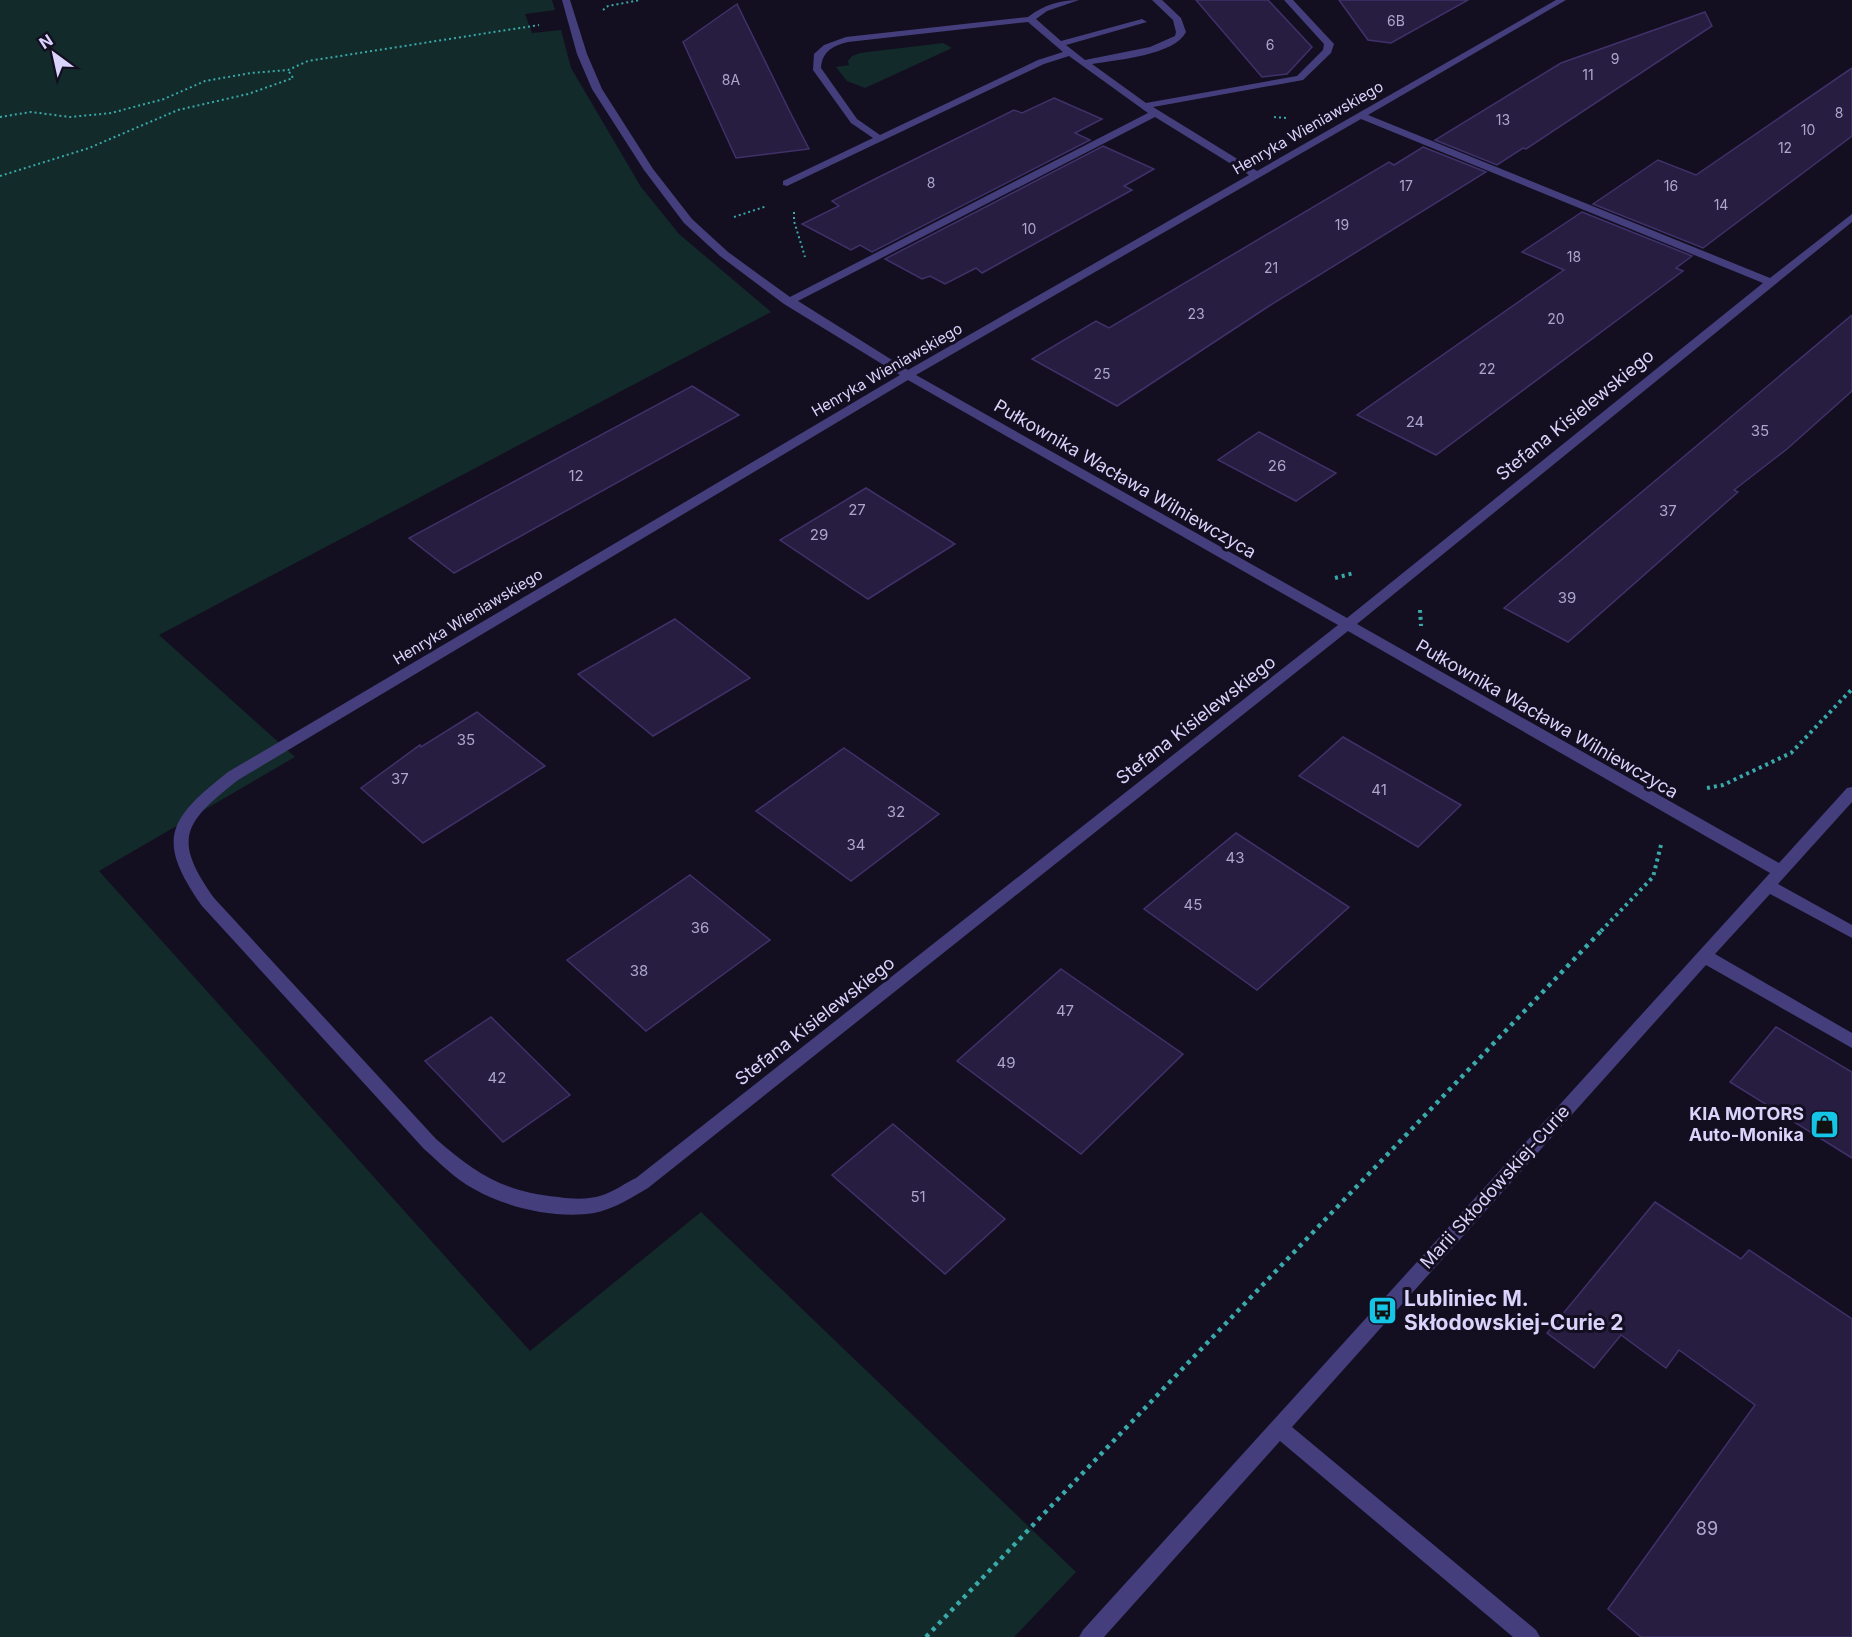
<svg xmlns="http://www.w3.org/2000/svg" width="1852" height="1637" viewBox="0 0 1852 1637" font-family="Inter,sans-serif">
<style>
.green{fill:#132a2a}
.building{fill:#261d40;stroke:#40316a;stroke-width:1.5}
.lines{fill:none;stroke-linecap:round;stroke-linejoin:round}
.path-far2{stroke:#39a9a9;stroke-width:2;stroke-dasharray:2 3;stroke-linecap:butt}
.path-far1{stroke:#39a9a9;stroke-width:4;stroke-dasharray:3 4;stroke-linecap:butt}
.path{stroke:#39a9a9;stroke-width:4.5;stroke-dasharray:4 5;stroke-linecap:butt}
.minor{fill:#443f7c;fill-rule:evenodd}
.labels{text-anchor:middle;stroke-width:6;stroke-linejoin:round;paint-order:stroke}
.far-number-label{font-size:14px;fill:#ada6cc}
.far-street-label{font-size:15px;fill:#dad3fb;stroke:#130f21}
.number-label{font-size:15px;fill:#ada6cc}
.street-label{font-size:18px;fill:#dad3fb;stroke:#130f21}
.poi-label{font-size:18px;font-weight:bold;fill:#dad3fb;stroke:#130f21;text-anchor:end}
.near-number-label{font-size:18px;fill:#ada6cc}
.near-poi-label{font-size:21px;font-weight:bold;fill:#dad3fb;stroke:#130f21;text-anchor:start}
</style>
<rect width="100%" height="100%" fill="#130f21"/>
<g class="green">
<polygon points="0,0 552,0 555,10 525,14 532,33 561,30 571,68 641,187 679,234 771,312 159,635 295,757 99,871 530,1351 701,1212 1076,1572 1014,1637 0,1637"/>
<polygon points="943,43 952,48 865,88 847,81 836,67 849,65 848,61 852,56 860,53"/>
</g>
<g class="building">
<polygon points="1196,0 1268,0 1312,47 1287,74 1262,77"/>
<polygon points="1339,0 1468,0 1391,43 1368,40"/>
<polygon points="737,4 789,110 809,149 736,158 683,42"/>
<polygon points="1705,12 1712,26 1526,149 1523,148 1497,165 1435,140 1561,63"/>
<polygon points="1852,68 1852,136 1703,248 1593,204 1658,160 1696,175"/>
<polygon points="1054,98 1102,119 1075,133 1090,140 872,252 860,245 851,250 802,224 839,206 832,201 877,178 1014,110 1022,113"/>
<polygon points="1103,146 1154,169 1124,186 1132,190 982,273 976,268 945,284 930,276 922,279 885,259"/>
<polygon points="1423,147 1486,172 1269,306 1117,406 1032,359 1096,321 1109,328 1389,162 1394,165"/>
<polygon points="1582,212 1692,256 1676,268 1683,271 1436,455 1357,415 1564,270 1522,252"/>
<polygon points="1852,315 1852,391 1787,449 1734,490 1738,492 1568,642 1504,608"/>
<polygon points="692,386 739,415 454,573 409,538"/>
<polygon points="1259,432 1336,473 1296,501 1218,460"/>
<polygon points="866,488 955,544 868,599 780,540"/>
<polygon points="675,619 750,678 653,736 578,674"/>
<polygon points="477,712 545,766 423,843 361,788 420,745 421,747"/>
<polygon points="1343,737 1461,805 1418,847 1299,776"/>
<polygon points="844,748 939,814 851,881 756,811"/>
<polygon points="1236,833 1349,907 1257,990 1144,909"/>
<polygon points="690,875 770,940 646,1031 567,960"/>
<polygon points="1061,969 1183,1054 1081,1154 957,1061"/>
<polygon points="491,1017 570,1095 503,1142 425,1061"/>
<polygon points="1776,1027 1852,1072 1852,1158 1730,1082"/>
<polygon points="893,1124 1005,1219 945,1274 832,1175"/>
<polygon points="1655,1202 1741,1259 1749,1250 1852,1319 1852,1637 1641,1637 1608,1609 1755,1405 1679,1350 1666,1368 1621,1335 1594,1368 1547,1333"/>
</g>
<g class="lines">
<g class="path-far2">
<polyline points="603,10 608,6 640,0"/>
<polyline points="0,117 31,112 70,117 111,113 164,99 205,81 251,73 288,70 308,61 539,25"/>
<polyline points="1274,117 1286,118"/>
<polyline points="0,176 89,148 178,110 248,94 293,78 288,70"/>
<polyline points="794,212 794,221 805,257"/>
<polyline points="734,217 767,206"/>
</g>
<g class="path-far1">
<polyline points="1335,578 1354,573"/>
<polyline points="1420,610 1421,626"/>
<polyline points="1707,788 1723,785 1791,753 1852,689"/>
<polyline points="1601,931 1653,877 1661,845"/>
</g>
<polyline class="path" points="926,1637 1603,929"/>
<path class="minor" d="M562 0H570L587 54 602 89 653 169 692 219 728 252 790 297 1148 113 1069 56 1044 64 787 186 783 185V181L873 138 851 123 813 70 814 54 824 45 846 37 1028 17C1044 5 1060 0 1079 0L1047 11 1036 19 1061 41 1142 19 1147 22 1066 45 1085 60 1150 47 1175 36 1176 32 1173 20 1152 0H1162L1181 18 1186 32C1175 55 1116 60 1092 64L1146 103 1297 76 1323 50 1324 44 1284 0H1293L1334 44 1331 53 1303 80 1153 107 1257 171 1556 0H1566L1368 115 1770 278 1852 214V222L1357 624 1779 863 1847 788 1852 787V802L1778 884 1852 925V938L1770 894 1715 954 1852 1033V1048L1706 965 1292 1427 1536 1630 1540 1637H1513L1280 1441 1104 1637H1079L1083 1630 1770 873 1348 631 648 1188C631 1198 614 1209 594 1213 556 1219 507 1208 474 1189 455 1179 440 1163 424 1149L202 906C156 840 167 820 228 772L900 375 784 304 720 256 684 223 644 170 592 89 577 54ZM1028 22 1063 52 1038 60 880 135 857 119 821 68C822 52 832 46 848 42ZM1155 117 1249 175 908 370 798 301ZM1361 119 1763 283 1347 618 916 375ZM908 380 1338 625 636 1178C625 1183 615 1191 603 1195 589 1200 572 1199 558 1197 504 1192 476 1174 436 1139L214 898C171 838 185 822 238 780Z"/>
</g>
<defs>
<symbol id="shop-square" viewBox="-11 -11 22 22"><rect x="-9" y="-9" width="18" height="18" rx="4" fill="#14c5e6" stroke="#130f21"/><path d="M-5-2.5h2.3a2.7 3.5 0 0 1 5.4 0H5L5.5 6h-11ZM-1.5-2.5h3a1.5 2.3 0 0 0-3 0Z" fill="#111"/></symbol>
<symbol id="bus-square" viewBox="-11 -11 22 22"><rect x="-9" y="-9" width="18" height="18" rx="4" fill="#14c5e6" stroke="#130f21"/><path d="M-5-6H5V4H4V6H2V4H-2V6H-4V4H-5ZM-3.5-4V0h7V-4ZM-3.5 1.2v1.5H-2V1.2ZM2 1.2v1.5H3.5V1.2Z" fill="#111"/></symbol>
</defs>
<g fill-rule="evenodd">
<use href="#shop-square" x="1808" y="1108" width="33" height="33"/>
<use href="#bus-square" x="1366" y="1294" width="33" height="33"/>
</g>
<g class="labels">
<g class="far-number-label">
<text x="1396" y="26">6B</text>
<text x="1270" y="50">6</text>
<text x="1615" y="64">9</text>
<text x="1588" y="80">11</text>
<text x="731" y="85">8A</text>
<text x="1839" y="118">8</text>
<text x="1503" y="125">13</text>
<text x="1808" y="135">10</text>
<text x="1785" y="153">12</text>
<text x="931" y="188">8</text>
<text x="1406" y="191">17</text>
<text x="1671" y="191">16</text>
<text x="1721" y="210">14</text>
<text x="1342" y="230">19</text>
<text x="1029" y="234">10</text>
<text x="1574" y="262">18</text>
<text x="1271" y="273">21</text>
<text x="1196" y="319">23</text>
<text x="1556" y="324">20</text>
<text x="1487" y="374">22</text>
<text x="1102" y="379">25</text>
</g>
<g class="far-street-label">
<text transform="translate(1308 128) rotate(-30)" y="5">Henryka Wieniawskiego</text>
<text transform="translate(887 370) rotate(-30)" y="5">Henryka Wieniawskiego</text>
<text transform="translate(468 617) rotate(-31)" y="5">Henryka Wieniawskiego</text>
</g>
<g class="number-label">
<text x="1415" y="427">24</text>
<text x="1760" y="436">35</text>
<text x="1277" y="471">26</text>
<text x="576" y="481">12</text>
<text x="857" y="515">27</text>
<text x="1668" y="516">37</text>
<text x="819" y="540">29</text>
<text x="1567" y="603">39</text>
<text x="466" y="745">35</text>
<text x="400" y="784">37</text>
<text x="1379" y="795">41</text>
<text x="896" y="817">32</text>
<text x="856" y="850">34</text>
<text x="1235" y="863">43</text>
<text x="1193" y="910">45</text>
<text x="700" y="933">36</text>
<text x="639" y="976">38</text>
<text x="1065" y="1016">47</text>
<text x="1006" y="1068">49</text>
<text x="497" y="1083">42</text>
<text x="918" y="1202">51</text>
</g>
<g class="street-label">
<text transform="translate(1575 415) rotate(-39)" y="6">Stefana Kisielewskiego</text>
<text transform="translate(1125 479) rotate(30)" y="6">Pułkownika Wacława Wilniewczyca</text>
<text transform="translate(1547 719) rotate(30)" y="6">Pułkownika Wacława Wilniewczyca</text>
<text transform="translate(1196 720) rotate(-38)" y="6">Stefana Kisielewskiego</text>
<text transform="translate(815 1021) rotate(-38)" y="6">Stefana Kisielewskiego</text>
<text transform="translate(1495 1187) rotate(-48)" y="6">Marii Skłodowskiej-Curie</text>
</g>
<g class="poi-label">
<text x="1804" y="1120">KIA MOTORS<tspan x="1804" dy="21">Auto-Monika</tspan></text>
</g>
<g class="near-number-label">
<text x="1707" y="1535">89</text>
</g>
<g class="near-poi-label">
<text x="1404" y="1306">Lubliniec M.<tspan x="1404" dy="24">Skłodowskiej-Curie 2</tspan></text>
</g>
</g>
<g transform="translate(54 54) rotate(327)" stroke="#130f21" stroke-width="4.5" paint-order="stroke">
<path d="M0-4.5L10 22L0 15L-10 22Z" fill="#dad3fb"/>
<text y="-9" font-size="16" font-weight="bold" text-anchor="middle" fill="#dad3fb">N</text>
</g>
</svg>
